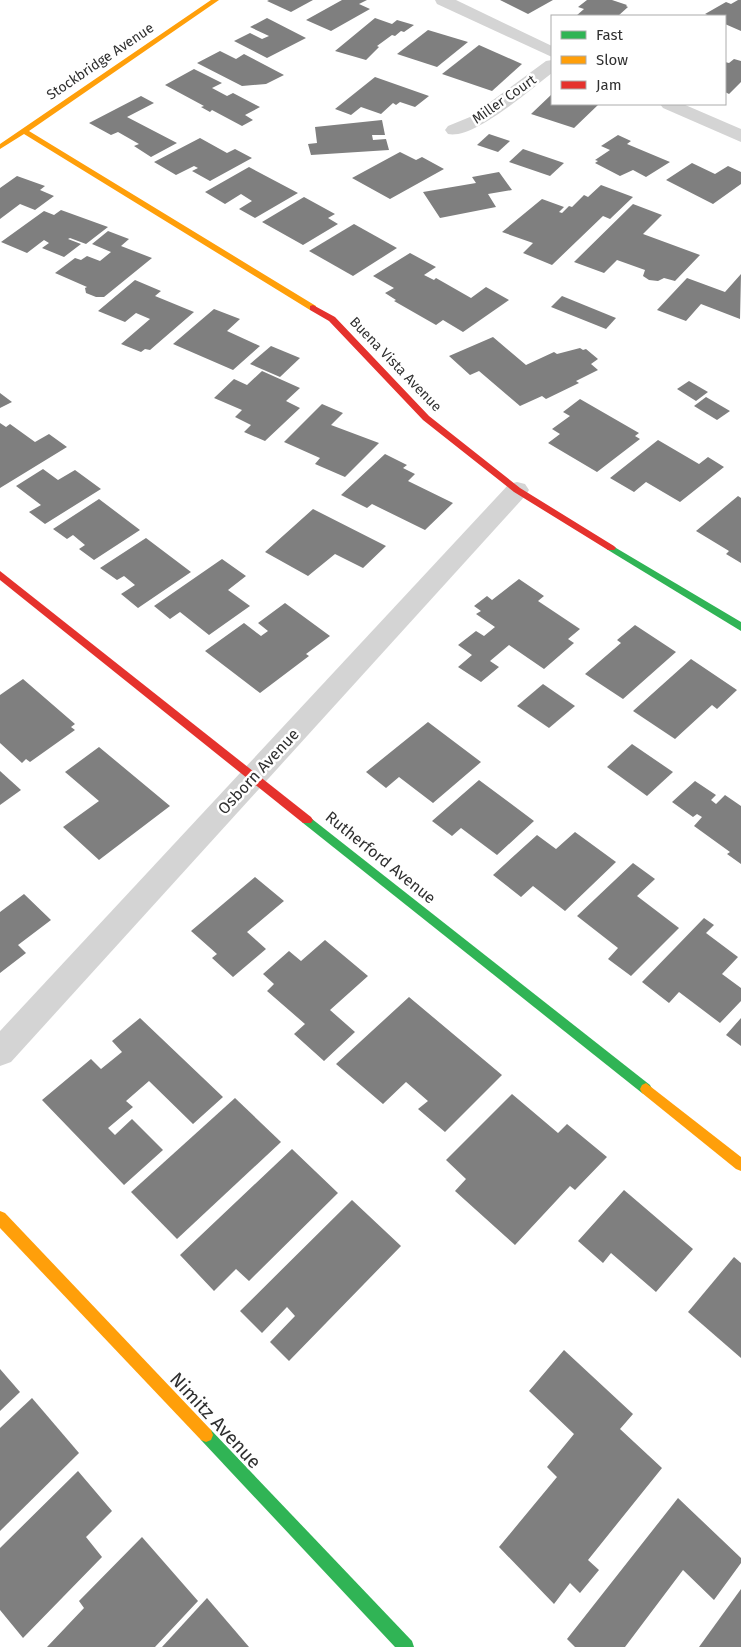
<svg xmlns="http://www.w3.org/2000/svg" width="741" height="1647" viewBox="0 0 741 1647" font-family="'Fira Sans',sans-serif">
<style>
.building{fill:#7f7f7f}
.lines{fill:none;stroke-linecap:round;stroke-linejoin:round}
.street{fill:#d4d4d4;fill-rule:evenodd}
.fast{fill:#30b455;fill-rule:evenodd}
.slow{fill:#ff9f0a;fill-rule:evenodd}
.jam{fill:#e5322d;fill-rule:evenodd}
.labels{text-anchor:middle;stroke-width:5;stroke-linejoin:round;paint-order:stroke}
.far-street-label{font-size:14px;fill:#303030;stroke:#fff}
.street-label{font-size:16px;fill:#303030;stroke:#fff}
.near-street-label{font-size:19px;fill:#303030;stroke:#fff}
</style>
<rect width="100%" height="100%" fill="#fff"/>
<g class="building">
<polygon points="269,0 313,0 291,12 267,1"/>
<polygon points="342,0 367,0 359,4 370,9 331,31 306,20"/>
<polygon points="500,0 553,0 528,14"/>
<polygon points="587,0 612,0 627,5 626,6 628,7 618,16 576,16 584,9 578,7"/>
<polygon points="738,0 741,0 741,31 725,24 725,16 710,16 705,14 726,2 731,4"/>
<polygon points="267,18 306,38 267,58 234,41 250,33 262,39 269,36 250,27"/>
<polygon points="375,18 392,24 397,20 414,25 404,32 401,31 395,36 392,35 377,46 379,47 366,60 335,51"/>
<polygon points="428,30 468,42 437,67 397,54"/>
<polygon points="479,45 522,64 492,91 442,74"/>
<polygon points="220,51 236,59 244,54 284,75 266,84 242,86 197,63"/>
<polygon points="734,59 741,61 741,82 729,94 725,92 725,62 729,63"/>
<polygon points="194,69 222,83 212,88 227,96 233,93 260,107 245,115 253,120 242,126 212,110 210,112 201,107 204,106 165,85"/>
<polygon points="375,77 429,96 415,107 400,102 396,105 393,103 381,114 361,107 351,115 335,109"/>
<polygon points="552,94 552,104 599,104 574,128 531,114"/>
<polygon points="141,96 154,103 127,117 177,143 151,157 134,146 139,144 118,132 111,135 89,123"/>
<polygon points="382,120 385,135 372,135 373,140 386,139 389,150 311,155 308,144 317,143 315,127"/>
<polygon points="489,134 510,141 498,152 477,145"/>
<polygon points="618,135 631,141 627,144 670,162 646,177 633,170 620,176 595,163 598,161 595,160 610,150 601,146"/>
<polygon points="200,138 227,153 235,149 252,158 210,181 192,171 198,168 194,166 176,175 154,162"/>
<polygon points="523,149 564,163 550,176 509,162"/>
<polygon points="400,152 416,160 422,157 444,169 390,199 352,178"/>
<polygon points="692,163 715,174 728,166 741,172 741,184 713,204 666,180"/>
<polygon points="249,167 298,193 255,218 239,209 252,201 241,194 225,204 205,192"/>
<polygon points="499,172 512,190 488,194 496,207 440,218 423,192 476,183 472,177"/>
<polygon points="17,176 45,186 40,190 54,196 35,210 20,204 0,219 0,188"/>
<polygon points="601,185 633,197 610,219 603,216 552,265 523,253 533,243 502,232 542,199 564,207 559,212 562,213 569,206 572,207 584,195 588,197"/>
<polygon points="304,197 335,214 328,218 338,224 303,245 262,222"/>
<polygon points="633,204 662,215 643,234 700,255 675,281 664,278 658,281 649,280 643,276 645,270 617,260 604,273 574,262"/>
<polygon points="61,210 108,227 86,244 70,238 68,239 81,244 64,257 42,248 49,243 44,240 27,253 1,242 44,211 54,215"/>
<polygon points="354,224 397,248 353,276 309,251"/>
<polygon points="108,231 129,239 121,246 152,258 104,297 96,297 86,293 85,288 87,287 55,273 75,258 81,260 87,256 100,261 111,252 92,244"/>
<polygon points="410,253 436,267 424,275 434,280 436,278 471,298 486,287 509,300 463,332 443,320 436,325 394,301 396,300 385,293 394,288 373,276"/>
<polygon points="741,274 740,319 701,304 686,321 657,310 687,278 725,292"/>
<polygon points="135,280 161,291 155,296 194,312 150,350 145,349 141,352 121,344 150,319 136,313 125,322 98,311"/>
<polygon points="562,296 616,318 606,329 551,307"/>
<polygon points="214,309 240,319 227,331 260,346 233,370 173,344"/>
<polygon points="493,337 526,365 554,352 557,354 580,348 583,350 586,349 598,359 591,364 598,370 576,381 579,383 546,399 542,396 520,406 479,371 470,375 449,356"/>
<polygon points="271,346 300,358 280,377 250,364"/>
<polygon points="262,371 300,388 286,401 300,408 265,441 244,432 251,425 235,417 242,410 214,398 234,379 247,385"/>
<polygon points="689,381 708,392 696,401 677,389"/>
<polygon points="0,393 12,402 0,408"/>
<polygon points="706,397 730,411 717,420 694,406"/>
<polygon points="580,399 639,433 635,436 640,439 597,472 548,443 560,434 552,429 570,416 563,412"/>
<polygon points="322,404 343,413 331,425 379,443 345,477 315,464 320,458 284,442"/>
<polygon points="0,423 6,427 10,424 35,442 49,434 67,447 0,488"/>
<polygon points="658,440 699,464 708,457 724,467 680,502 646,482 634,492 610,478"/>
<polygon points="385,454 407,465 403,468 415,474 408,481 453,503 425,530 372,504 367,508 341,495"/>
<polygon points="43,469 58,480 75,470 101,489 45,524 29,512 41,505 16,486"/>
<polygon points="738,496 741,498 741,563 726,554 729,551 696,531"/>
<polygon points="99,499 140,530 94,560 79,549 85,545 73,535 67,539 53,529"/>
<polygon points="313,509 386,546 363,568 335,554 308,576 265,552"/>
<polygon points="146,538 191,572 138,608 121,594 135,585 124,576 117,580 100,568"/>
<polygon points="222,559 246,576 228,590 250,606 209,635 180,612 170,619 154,606"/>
<polygon points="519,579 544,596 538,601 580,629 568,639 574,643 544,669 509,645 490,661 499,667 481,682 458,667 472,655 458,645 476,631 484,636 495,627 476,614 481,611 474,606 487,596 492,600"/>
<polygon points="285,603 330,636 306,654 309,656 260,693 205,651 244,623 261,636 268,631 258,623"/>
<polygon points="635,625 676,652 623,699 585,674 621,643 617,640"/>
<polygon points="691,659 737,690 717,709 712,705 675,739 633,711"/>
<polygon points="23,679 75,724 71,727 75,730 30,762 26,759 22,763 0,743 0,695"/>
<polygon points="543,684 575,706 549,728 517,706"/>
<polygon points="428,722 481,762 433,803 399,777 386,788 366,772"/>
<polygon points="632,744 673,772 647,796 607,767"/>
<polygon points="99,747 170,806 99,860 63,827 99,801 65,772"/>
<polygon points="0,771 21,790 0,805"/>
<polygon points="479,780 534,821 497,855 461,828 452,836 432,821"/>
<polygon points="695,781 716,795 711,800 716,804 725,795 741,806 741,864 727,854 730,852 694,826 702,817 697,814 693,817 672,802"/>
<polygon points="575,832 616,862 565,911 533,886 521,897 493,875 537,835 556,849"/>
<polygon points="633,863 655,879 637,896 679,928 631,976 608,959 618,948 577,916"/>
<polygon points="255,877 284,901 247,932 266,949 233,977 212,958 217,954 191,931"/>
<polygon points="24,894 51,920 18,945 26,953 0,973 0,912"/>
<polygon points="704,918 714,925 706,933 738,957 722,974 741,988 741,1001 720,1023 679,992 669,1003 642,982"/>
<polygon points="325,940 368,976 330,1010 355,1032 324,1061 294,1034 305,1024 267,991 274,984 263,974 289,951 301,961"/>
<polygon points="409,997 502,1075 445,1132 418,1109 428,1101 406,1082 383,1104 336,1064"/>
<polygon points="140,1018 223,1097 193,1124 149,1081 126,1101 133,1107 108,1128 115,1135 132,1119 163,1150 124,1185 42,1100 91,1059 101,1069 122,1052 112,1041"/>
<polygon points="741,1018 741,1046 726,1035"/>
<polygon points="512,1094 558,1133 567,1124 607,1157 575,1190 570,1186 515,1245 455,1191 466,1179 446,1160"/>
<polygon points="235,1098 281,1142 177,1239 131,1192"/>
<polygon points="292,1149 338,1193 249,1281 236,1269 214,1291 180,1255"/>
<polygon points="624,1190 693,1249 656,1292 611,1253 603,1263 578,1241"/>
<polygon points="352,1200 401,1246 289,1361 270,1342 295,1316 287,1307 262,1333 240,1311"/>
<polygon points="734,1257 741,1263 741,1358 688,1312"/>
<polygon points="564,1350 633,1414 620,1429 662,1468 588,1560 599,1570 580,1593 570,1583 554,1604 499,1547 557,1477 547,1467 574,1434 529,1391"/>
<polygon points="0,1369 20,1392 0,1411"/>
<polygon points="32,1398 79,1453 0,1531 0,1428"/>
<polygon points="78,1471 112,1511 86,1537 102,1557 23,1638 0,1610 0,1548"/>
<polygon points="678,1498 741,1558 741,1563 714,1600 683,1570 625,1647 575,1647 567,1639"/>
<polygon points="142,1537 198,1601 155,1647 47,1647 84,1608 79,1601"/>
<polygon points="741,1589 741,1647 699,1647"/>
<polygon points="207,1598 249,1647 162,1647"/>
</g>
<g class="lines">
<g class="street">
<polygon points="435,0 456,0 552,46 552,57 437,4"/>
<path d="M552 60V73C531 89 473 140 448 134L445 130 448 126 470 117 546 61Z"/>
<polygon points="660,104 683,104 741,129 741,142 663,108"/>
<polygon points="517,482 525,484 529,490 525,496 11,1062 0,1066 0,1031 509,484"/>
</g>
<g class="fast">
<polygon points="611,545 741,622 741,631 608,550 606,548"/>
<polygon points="307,815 650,1085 652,1089 650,1093 646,1095 642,1093 303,823 301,820 303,817"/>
<polygon points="206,1428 211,1430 412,1641 414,1647 395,1647 201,1440 199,1435 201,1430"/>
</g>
<g class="slow">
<polygon points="211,0 219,0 29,131 316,306 316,310 310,310 24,134 0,149 0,144"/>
<polygon points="646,1083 741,1157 741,1171 736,1169 642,1093 640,1089 642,1085"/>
<polygon points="0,1211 5,1213 211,1430 213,1435 211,1440 206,1442 201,1440 0,1228"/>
</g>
<g class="jam">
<polygon points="313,305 335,317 429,416 520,488 614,546 616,548 614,550 608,550 514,492 423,420 329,321 310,310 310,306"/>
<polygon points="0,571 311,817 313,820 311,823 303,823 0,580"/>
</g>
</g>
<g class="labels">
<g class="far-street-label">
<text transform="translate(100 61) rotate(-34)" y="5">Stockbridge Avenue</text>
<text transform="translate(504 99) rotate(-35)" y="5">Miller Court</text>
<text transform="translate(396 364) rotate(46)" y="5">Buena Vista Avenue</text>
</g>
<g class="street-label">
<text transform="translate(258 771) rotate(-47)" y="6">Osborn Avenue</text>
<text transform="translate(381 857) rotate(39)" y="6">Rutherford Avenue</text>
</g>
<g class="near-street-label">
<text transform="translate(216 1420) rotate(47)" y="7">Nimitz Avenue</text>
</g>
</g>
<rect x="551" y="15" width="175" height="90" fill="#ffffff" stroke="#acacac"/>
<rect x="561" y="31" width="25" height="8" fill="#30b455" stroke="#acacac"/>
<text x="596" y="40" font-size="15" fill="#303030">Fast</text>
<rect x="561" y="56" width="25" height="8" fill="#ff9f0a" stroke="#acacac"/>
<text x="596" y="65" font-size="15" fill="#303030">Slow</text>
<rect x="561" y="81" width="25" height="8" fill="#e5322d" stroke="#acacac"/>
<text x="596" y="90" font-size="15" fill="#303030">Jam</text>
</svg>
